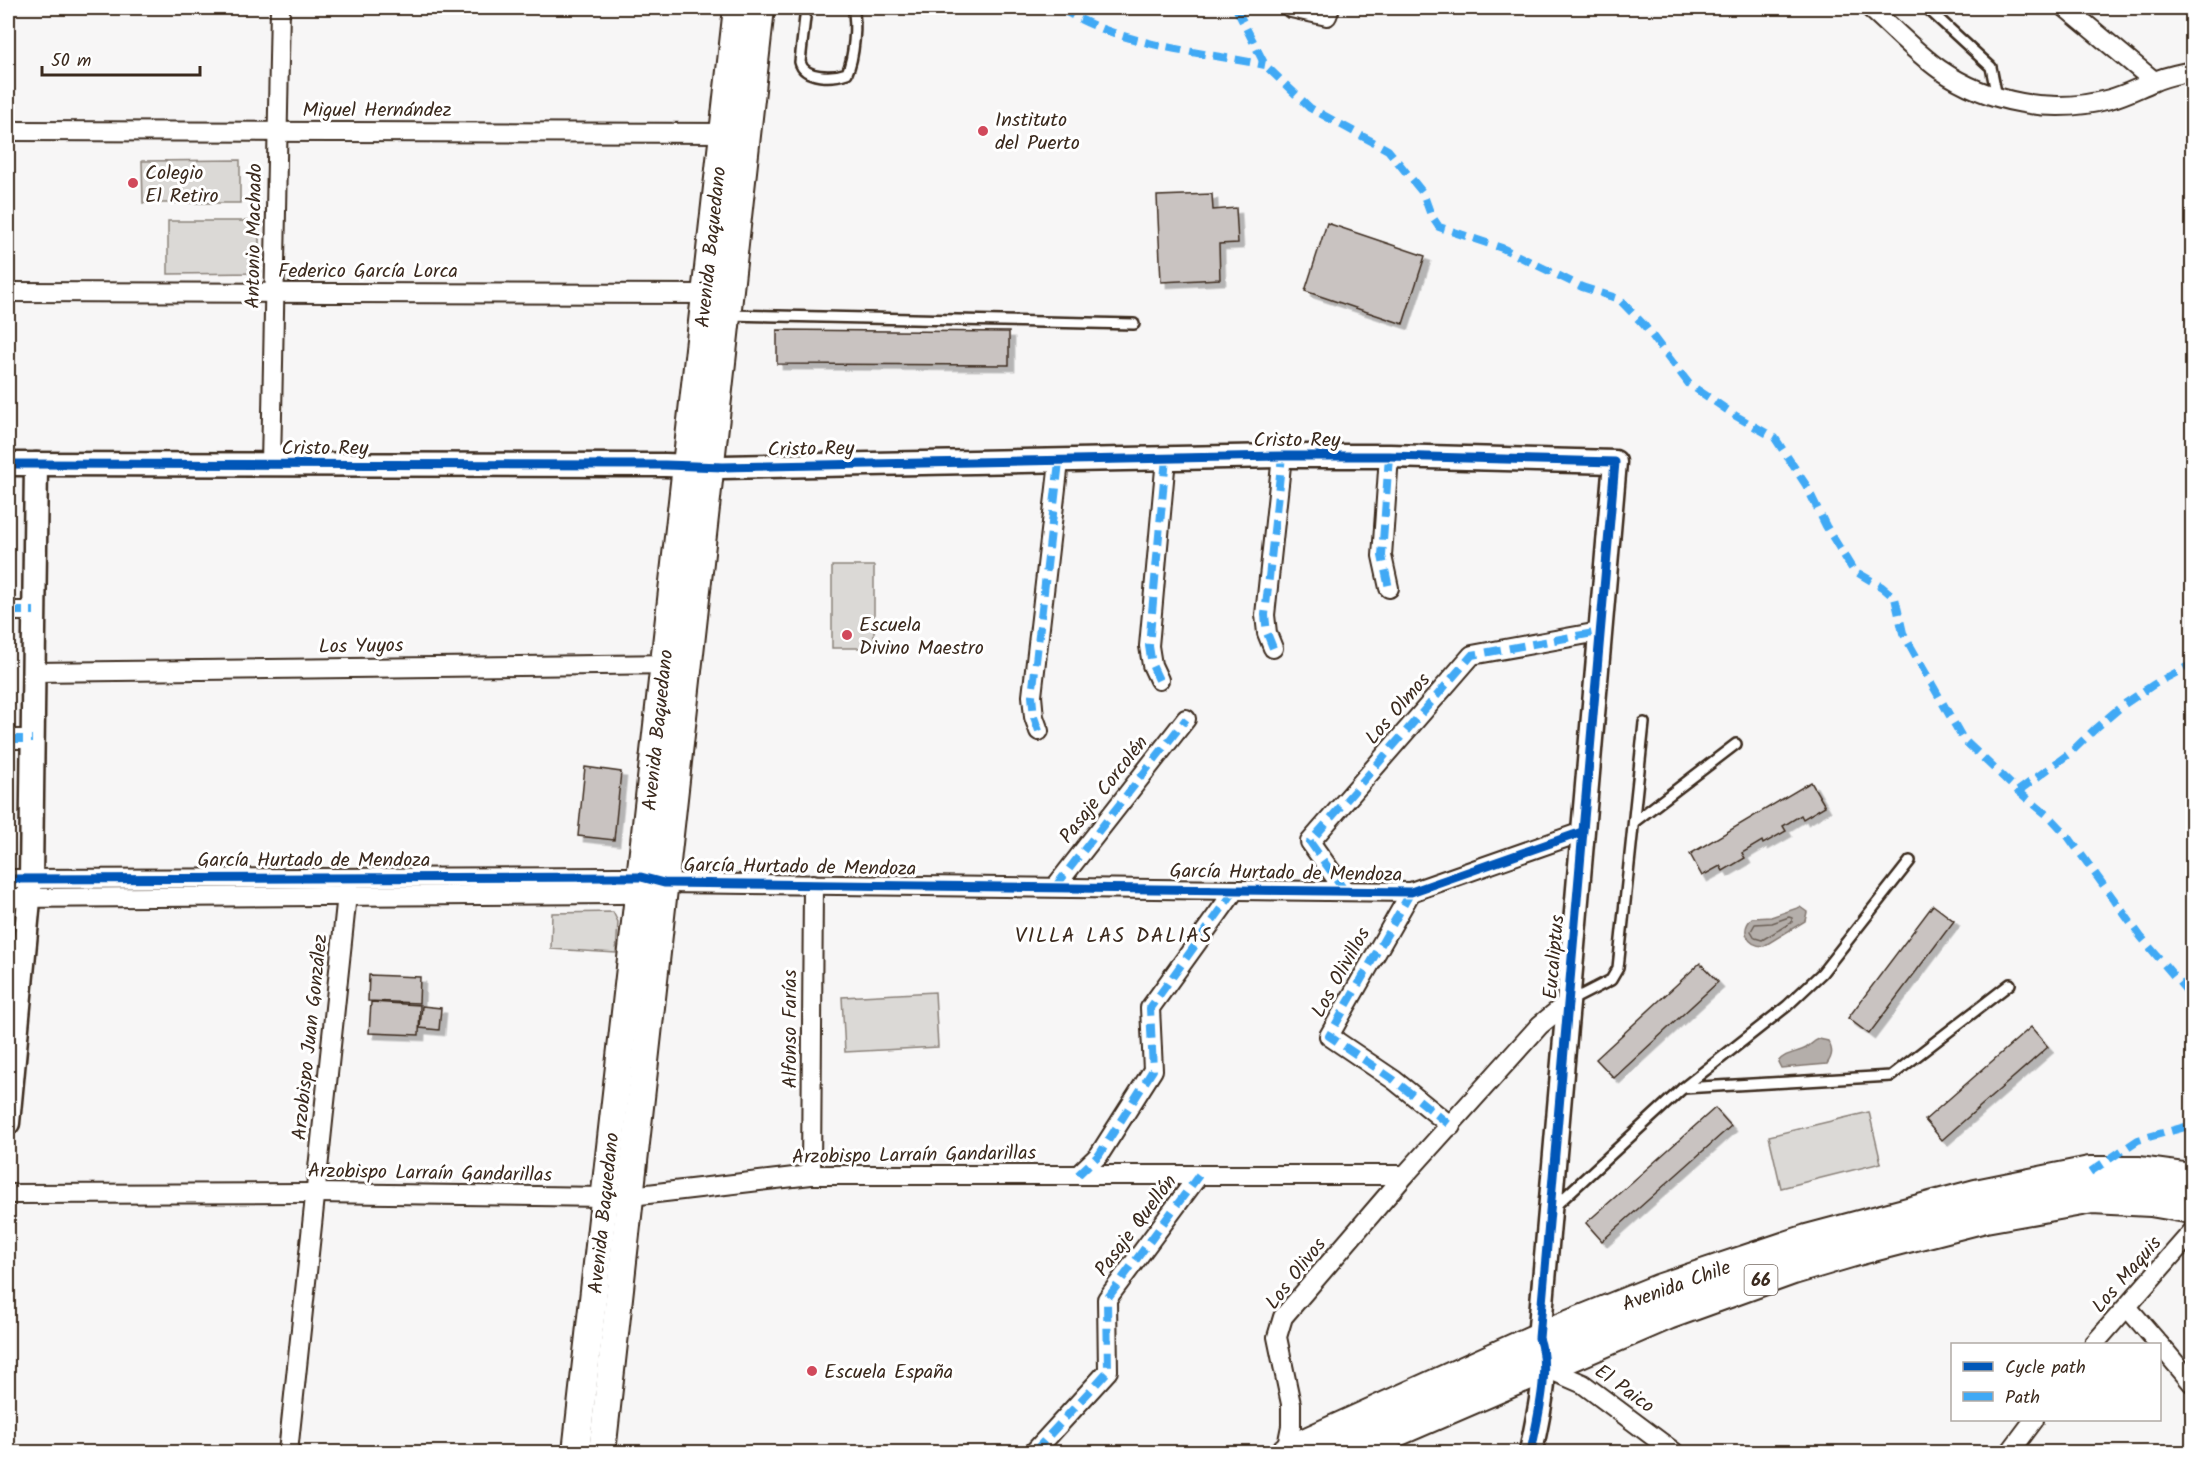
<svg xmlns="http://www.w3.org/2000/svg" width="2200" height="1460" viewBox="0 0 2200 1460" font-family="Kalam,sans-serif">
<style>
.green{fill:#dbd9d6;stroke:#8b827a;stroke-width:1.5}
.water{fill:#b4aeaa;stroke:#847972;stroke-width:1.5}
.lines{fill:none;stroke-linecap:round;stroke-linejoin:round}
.shore{stroke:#6b5f56;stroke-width:1.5}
.building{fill:#c9c3c1;stroke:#3b2a1e;stroke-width:1.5;filter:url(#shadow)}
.service-casing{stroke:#3b2a1e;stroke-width:14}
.minor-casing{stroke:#3b2a1e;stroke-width:22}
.tertiary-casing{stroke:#3b2a1e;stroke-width:27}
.secondary-casing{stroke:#3b2a1e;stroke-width:30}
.trunk-casing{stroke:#3b2a1e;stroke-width:34}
.service{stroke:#fff;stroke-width:9}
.minor{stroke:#fff;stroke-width:18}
.tertiary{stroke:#fff;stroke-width:22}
.secondary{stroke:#fff;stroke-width:26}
.trunk{stroke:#fff;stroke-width:30}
.quiet{stroke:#3fa9f5;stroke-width:8;stroke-dasharray:15 8;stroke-linecap:butt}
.cycleway-casing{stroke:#fff;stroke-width:13}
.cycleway{stroke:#0057b8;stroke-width:9}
.poi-dot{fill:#d1495b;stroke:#fff;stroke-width:2}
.labels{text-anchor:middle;stroke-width:6;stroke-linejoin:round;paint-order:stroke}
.shield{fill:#fff;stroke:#766a62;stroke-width:1.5}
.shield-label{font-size:18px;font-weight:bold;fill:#3b2a1e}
.street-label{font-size:20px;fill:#3b2a1e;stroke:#fff}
.poi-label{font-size:20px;fill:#3b2a1e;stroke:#fff;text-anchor:start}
.neighbourhood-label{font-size:21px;letter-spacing:1.5px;fill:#3b2a1e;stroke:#fff}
</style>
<defs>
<filter id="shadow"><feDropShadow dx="5.5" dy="5.5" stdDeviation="0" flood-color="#0004"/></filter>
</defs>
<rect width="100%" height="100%" fill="#f7f6f6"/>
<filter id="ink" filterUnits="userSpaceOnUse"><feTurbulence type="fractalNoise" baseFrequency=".0167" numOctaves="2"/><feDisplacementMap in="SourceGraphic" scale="12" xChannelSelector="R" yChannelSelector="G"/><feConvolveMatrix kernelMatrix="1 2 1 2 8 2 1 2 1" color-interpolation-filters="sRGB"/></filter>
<g filter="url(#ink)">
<g class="green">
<polygon points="240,160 240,203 143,203 142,161"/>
<polygon points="168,221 259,221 259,273 168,274"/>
<rect x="832" y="566" width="42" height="82"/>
<polygon points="613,912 618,922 616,953 551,949 552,913"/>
<polygon points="935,992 938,1047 845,1052 842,997"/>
<polygon points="1869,1112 1881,1163 1781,1188 1769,1136"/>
</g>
<g class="water">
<path d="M1800 907 1807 912 1805 921 1764 946C1747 946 1740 930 1752 918L1771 917Z"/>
<path d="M1819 1039 1828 1041C1833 1050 1833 1055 1827 1064L1781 1068 1778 1062C1784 1053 1797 1053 1806 1048 1811 1045 1813 1041 1819 1039Z"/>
</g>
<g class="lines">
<polygon class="shore" points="1789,917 1792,918 1792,922 1762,940 1755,938 1751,931 1755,924 1772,923"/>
</g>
<g class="building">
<polygon points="1212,194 1213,210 1236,208 1238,243 1219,244 1220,279 1161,282 1157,196"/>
<polygon points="1327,223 1425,256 1403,324 1305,291"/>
<polygon points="777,330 1009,332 1009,365 777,364"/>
<polygon points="585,767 621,772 614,840 578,836"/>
<polygon points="1811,782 1825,806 1803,819 1801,815 1783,826 1786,831 1763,844 1762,841 1742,853 1745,858 1723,871 1720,866 1702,876 1690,854"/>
<polygon points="1933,905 1954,921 1869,1034 1848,1018"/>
<polygon points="1700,963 1718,982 1614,1078 1596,1059"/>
<polygon points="369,975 420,977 419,1003 368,1001"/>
<polygon points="371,1002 420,1005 419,1035 369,1033"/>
<polygon points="422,1006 441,1008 439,1030 420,1028"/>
<polygon points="2031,1027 2048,1047 1942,1140 1925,1120"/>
<polygon points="1715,1108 1731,1126 1602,1241 1586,1223"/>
</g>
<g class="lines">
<defs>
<g id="service">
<path d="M806 8 800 62C804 79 833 78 847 73 854 58 857 24 853 8"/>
<polyline points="1927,8 1991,67 1997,97"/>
<polyline points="729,315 1134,324"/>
<polyline points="1634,822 1736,744"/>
<polyline points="1570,1001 1611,980 1618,968 1644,723"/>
<polyline points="1683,1088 1891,1076 2010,984"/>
<polyline points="1554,1207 1683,1088 1787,1006 1822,973 1910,861"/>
</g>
<g id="minor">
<polyline points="1291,8 1327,16 1330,8"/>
<path d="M1870 8C1893 28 1914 51 1939 69 1988 103 2052 115 2110 99 2125 95 2138 88 2153 82 2165 76 2179 74 2192 71"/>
<polyline points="2066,8 2154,81"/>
<polyline points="8,131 735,133"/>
<polyline points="8,292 716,294"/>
<polyline points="1389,456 1382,556 1389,588"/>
<polyline points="271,465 280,8"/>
<polyline points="8,611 34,611"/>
<polyline points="1273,648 1267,633 1265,615 1282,456"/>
<polyline points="34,672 675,664"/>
<polyline points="1159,680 1152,665 1149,646 1166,458"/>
<polyline points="1039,731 1034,717 1032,696 1059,462"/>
<polyline points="8,739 32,739"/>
<polyline points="8,879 620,877 641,877 664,883 1411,892 1582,832"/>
<polyline points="1055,887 1186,719"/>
<polyline points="1345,891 1310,842 1472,655 1599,632"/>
<polyline points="1411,892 1329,1036 1394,1080 1451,1126"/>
<polyline points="8,898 619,894 639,893 647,890"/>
<polyline points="811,1175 813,884"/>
<polyline points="1078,1175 1099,1155 1153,1070 1150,1008 1235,890"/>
<polyline points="8,1194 316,1193 605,1197 631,1196 811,1175 1405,1175"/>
<polyline points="2127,1307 2159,1344"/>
<polyline points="2094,1344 2192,1232"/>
<polyline points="2160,1345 2192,1383"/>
<polyline points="1544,1367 1583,1384 1674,1452"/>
<polyline points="288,1452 348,885"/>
<polyline points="1034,1452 1108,1371 1107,1299 1199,1175"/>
<polyline points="1282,1452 1288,1441 1291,1426 1291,1404 1277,1337 1283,1317 1405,1175 1540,1025 1567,1003"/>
<polyline points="2010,1452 2034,1420"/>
</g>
<g id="tertiary">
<path d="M8 464 665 465 723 467 1282 456H1389L1615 462 1539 1338C1551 1370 1537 1419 1531 1452"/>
<polyline points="8,1123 31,879 36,464"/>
</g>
<g id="secondary">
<polyline points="576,1452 737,8"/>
<polyline points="602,1452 761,8"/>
</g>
<g id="trunk">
<polyline points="1287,1452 1539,1338 1661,1289 1807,1240 1976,1195 2090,1172 2140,1172 2192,1179"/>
<polyline points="1348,1452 1668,1314 1793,1269 1857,1250 1985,1217 2092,1198 2151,1201 2192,1208"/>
</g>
</defs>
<use href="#service" class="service-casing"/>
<use href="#minor" class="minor-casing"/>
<use href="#tertiary" class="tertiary-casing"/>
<use href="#secondary" class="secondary-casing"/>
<use href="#trunk" class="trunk-casing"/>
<use href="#service" class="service"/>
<use href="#minor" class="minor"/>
<use href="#tertiary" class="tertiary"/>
<use href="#secondary" class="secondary"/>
<use href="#trunk" class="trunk"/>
<g class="quiet">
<path d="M1060 8C1121 46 1196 51 1265 65"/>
<polyline points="1236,8 1265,65 1310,108 1388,150 1423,193 1431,215 1439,227 1502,248 1582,287 1619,299 1644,325 1689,384 1736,416 1775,438 1806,485 1826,526 1853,570 1882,587 1895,598 1903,633 1963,739 2018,791 2052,819 2067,835 2141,937 2192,997"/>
<polyline points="1389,456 1382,556 1389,588"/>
<polyline points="8,611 34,611"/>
<polyline points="1273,648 1267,633 1265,615 1282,456"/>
<polyline points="1159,680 1152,665 1149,646 1166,458"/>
<polyline points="1039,731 1034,717 1032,696 1059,462"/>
<polyline points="8,739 32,739"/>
<polyline points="2018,791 2070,753 2096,728 2123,705 2153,685 2192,664"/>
<polyline points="1055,887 1186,719"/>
<polyline points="1345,891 1310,842 1472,655 1599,632"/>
<polyline points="1411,892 1329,1036 1394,1080 1451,1126"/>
<polyline points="2090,1172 2138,1140 2192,1125"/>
<polyline points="1078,1175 1099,1155 1153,1070 1150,1008 1235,890"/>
<polyline points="1034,1452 1108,1371 1107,1299 1199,1175"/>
</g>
<defs>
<g id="cycleway">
<path d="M8 464 665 465 723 467 1282 456H1389L1615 462 1539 1338C1551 1370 1537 1419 1531 1452"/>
<polyline points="8,879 620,877 641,877 664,883 1411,892 1582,832"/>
</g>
</defs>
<use href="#cycleway" class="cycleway-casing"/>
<use href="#cycleway" class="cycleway"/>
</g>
</g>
<g class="poi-dot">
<circle cx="983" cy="131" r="6"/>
<circle cx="133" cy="183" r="6"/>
<circle cx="847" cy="635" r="6"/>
<circle cx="812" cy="1371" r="6"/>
</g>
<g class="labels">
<rect class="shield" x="1744.5" y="1265" width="33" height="30" rx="4.5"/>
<g class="shield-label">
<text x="1761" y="1286">66</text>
</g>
<g class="street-label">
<text x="377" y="116">Miguel Hernández</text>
<text transform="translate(253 236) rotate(-89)" y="7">Antonio Machado</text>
<text transform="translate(710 247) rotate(-84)" y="7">Avenida Baquedano</text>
<text x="368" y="277">Federico García Lorca</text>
<text x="1297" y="446">Cristo Rey</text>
<text x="325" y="454">Cristo Rey</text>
<text transform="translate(811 448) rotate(-1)" y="7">Cristo Rey</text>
<text transform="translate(361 645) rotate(-1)" y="7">Los Yuyos</text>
<text transform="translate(1397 708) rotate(-49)" y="7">Los Olmos</text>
<text transform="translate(657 730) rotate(-84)" y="7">Avenida Baquedano</text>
<text transform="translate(1103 789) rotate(-52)" y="7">Pasaje Corcolén</text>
<text x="314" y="866">García Hurtado de Mendoza</text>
<text transform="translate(800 866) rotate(1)" y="7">García Hurtado de Mendoza</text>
<text transform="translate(1286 872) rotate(1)" y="7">García Hurtado de Mendoza</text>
<text transform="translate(1553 957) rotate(-85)" y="7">Eucaliptus</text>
<text transform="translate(1340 972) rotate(-61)" y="7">Los Olivillos</text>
<text transform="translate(789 1029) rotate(-90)" y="7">Alfonso Farías</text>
<text transform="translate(309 1037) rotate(-84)" y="7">Arzobispo Juan González</text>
<text transform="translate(914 1154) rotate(-1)" y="7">Arzobispo Larraín Gandarillas</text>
<text transform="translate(430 1172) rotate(1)" y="7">Arzobispo Larraín Gandarillas</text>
<text transform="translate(603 1213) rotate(-84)" y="7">Avenida Baquedano</text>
<text transform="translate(1135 1225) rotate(-53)" y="7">Pasaje Quellón</text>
<text transform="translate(1295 1273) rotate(-52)" y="7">Los Olivos</text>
<text transform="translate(2126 1274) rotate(-49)" y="7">Los Maquis</text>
<text transform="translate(1676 1285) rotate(-20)" y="7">Avenida Chile</text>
<text transform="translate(1625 1388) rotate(36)" y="7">El Paico</text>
</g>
<g class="poi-label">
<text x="995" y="126">Instituto<tspan x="995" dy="23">del Puerto</tspan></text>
<text x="145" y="179">Colegio<tspan x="145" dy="23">El Retiro</tspan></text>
<text x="859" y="631">Escuela<tspan x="859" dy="23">Divino Maestro</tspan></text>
<text x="824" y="1378">Escuela España</text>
</g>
<g class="neighbourhood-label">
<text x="1114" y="942">VILLA LAS DALIAS</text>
</g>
</g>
<rect width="2200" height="1460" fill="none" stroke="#fff" stroke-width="30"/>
<rect x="15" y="15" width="2170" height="1430" fill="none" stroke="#3b2a1e" stroke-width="2" filter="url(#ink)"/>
<rect x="1951" y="1343" width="210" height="78" fill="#ffffff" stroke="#b1aaa5" stroke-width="1.5"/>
<rect x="1963" y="1362" width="30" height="9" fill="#0057b8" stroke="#b1aaa5" stroke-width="1.5"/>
<text x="2005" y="1373" font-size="18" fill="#3b2a1e">Cycle path</text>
<rect x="1963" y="1392" width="30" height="9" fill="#3fa9f5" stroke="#b1aaa5" stroke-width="1.5"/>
<text x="2005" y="1403" font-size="18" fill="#3b2a1e">Path</text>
<path d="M42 66v9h158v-9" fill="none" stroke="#3b2a1e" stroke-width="3"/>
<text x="51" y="66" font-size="18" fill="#3b2a1e" stroke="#ffffff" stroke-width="4.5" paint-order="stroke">50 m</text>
</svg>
